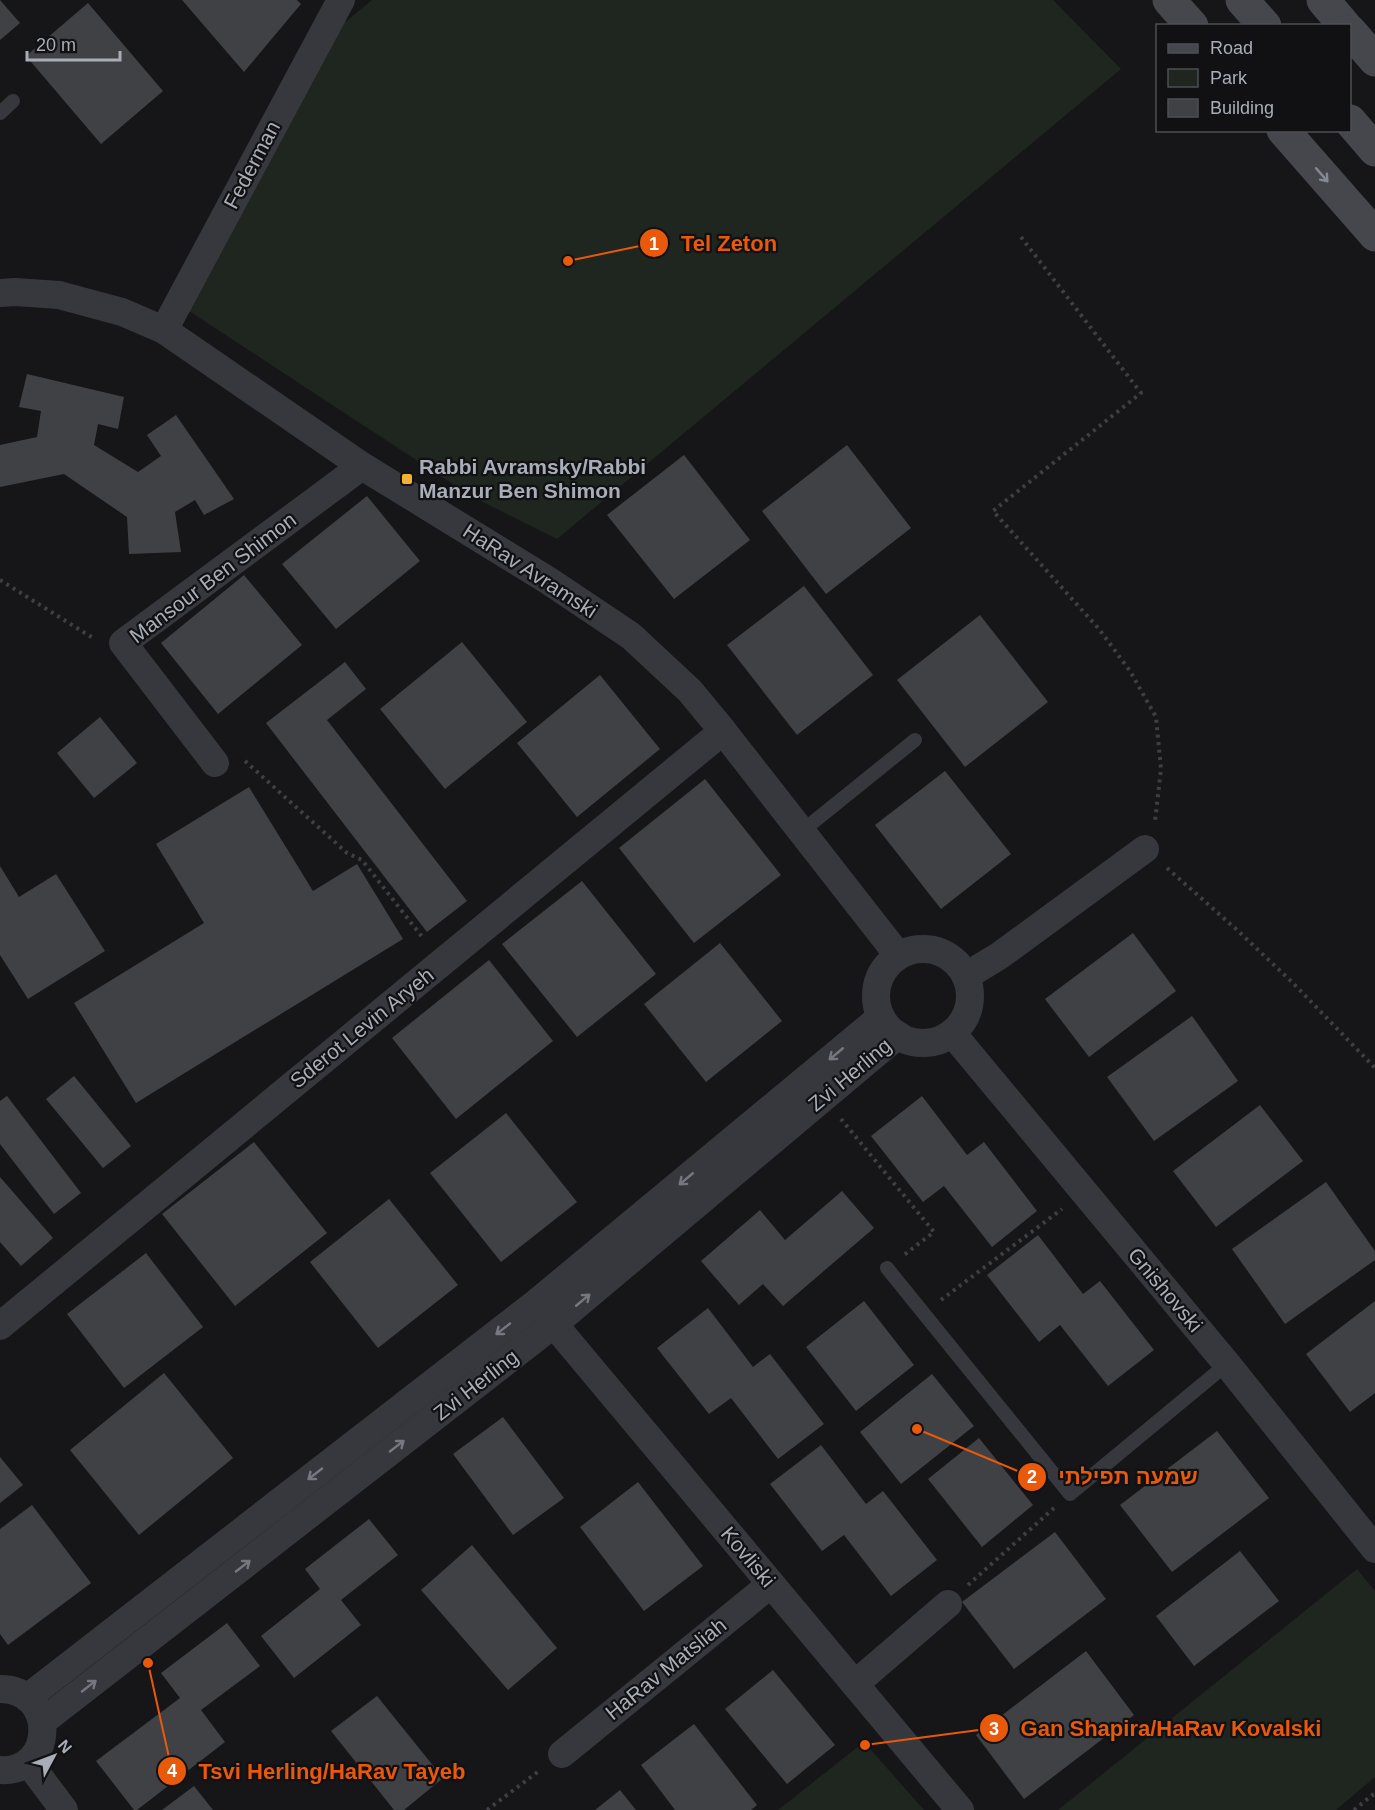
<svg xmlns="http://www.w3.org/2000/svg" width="1375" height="1810" viewBox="0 0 1375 1810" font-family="Helvetica,'Noto Sans Hebrew',sans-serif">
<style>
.green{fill:#1e261f}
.building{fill:#404145}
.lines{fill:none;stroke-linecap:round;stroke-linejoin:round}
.path{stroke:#3d3f44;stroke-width:4;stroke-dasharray:3 4.5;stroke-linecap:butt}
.lane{stroke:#37383d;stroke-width:14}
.street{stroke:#37383d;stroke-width:28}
.secondary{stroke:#45474d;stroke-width:33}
.oneway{stroke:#858993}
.oneway2{stroke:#757881}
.poi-dot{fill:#f2b134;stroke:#111113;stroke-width:2}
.labels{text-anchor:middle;stroke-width:4.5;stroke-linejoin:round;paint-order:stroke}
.street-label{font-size:21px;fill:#a8adb8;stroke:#111113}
.poi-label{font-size:21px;font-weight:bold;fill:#a8adb8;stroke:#111113;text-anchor:start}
.leader{fill:none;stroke:#e8590c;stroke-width:2}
.callout-dot{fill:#e8590c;stroke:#111113;stroke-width:2}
.mark-label{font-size:18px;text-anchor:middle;font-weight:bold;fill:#fff}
.callout-label{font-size:22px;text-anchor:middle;font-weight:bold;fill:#e8590c;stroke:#111113;stroke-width:4.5;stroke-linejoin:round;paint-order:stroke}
</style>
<rect width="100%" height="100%" fill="#161618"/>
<g class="green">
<polygon points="372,0 1053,0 1121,69 557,539 471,496 186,309 326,38"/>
<polygon points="1357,1569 1375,1591 1375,1777 1336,1810 1058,1810"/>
<polygon points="864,1742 924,1810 778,1810"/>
</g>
<g class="building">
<polygon points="0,0 20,23 0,40"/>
<polygon points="182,0 297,0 301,4 244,72"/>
<polygon points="88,3 163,91 101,144 26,56"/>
<polygon points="27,374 124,397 118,429 98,424 94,445 138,472 161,456 147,435 176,415 234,499 204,515 195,500 175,512 181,552 129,554 127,517 64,474 0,487 0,445 37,437 41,411 19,407"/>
<polygon points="847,445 911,528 826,594 762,511"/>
<polygon points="684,455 750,540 674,599 607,515"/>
<polygon points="367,496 420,561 336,629 282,564"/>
<polygon points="244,575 302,645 218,714 161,643"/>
<polygon points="804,586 873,675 797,735 727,645"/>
<polygon points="980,615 1048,702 965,767 897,680"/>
<polygon points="462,642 527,722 445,789 380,709"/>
<polygon points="345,662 366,689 327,720 467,901 427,932 266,723"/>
<polygon points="600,675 660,749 577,817 517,743"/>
<polygon points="100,717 137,763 94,798 57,753"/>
<polygon points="945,771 1011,854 941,909 875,825"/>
<polygon points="705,779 781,875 694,943 619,848"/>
<polygon points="249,787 313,891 357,864 403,939 136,1103 74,1003 204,923 156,844"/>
<polygon points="0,866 19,897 56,874 105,951 28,999 0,955"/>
<polygon points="582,881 656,974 577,1037 502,944"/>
<polygon points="1133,933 1176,991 1089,1057 1045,999"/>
<polygon points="720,943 782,1021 706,1082 644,1004"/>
<polygon points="489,960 553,1041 456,1119 392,1038"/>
<polygon points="1192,1016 1238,1081 1154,1141 1107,1077"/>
<polygon points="74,1076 131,1146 103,1168 46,1099"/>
<polygon points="7,1096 81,1193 54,1214 0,1144 0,1101"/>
<polygon points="922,1096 967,1155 984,1142 1037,1211 992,1247 944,1186 923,1202 871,1136"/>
<polygon points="1260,1105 1303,1161 1216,1227 1173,1171"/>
<polygon points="506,1113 577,1202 501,1262 430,1173"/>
<polygon points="254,1142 327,1233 235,1306 162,1214"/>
<polygon points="0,1177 53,1238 21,1266 0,1242"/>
<polygon points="1326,1182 1375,1251 1375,1260 1285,1324 1232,1249"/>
<polygon points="842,1191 874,1228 783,1306 763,1284 739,1305 701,1261 760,1210 785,1240"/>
<polygon points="389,1199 458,1285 378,1348 310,1262"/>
<polygon points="1038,1235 1083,1294 1100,1281 1154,1350 1108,1386 1060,1325 1039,1342 987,1275"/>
<polygon points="146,1253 203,1327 124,1388 67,1314"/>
<polygon points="864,1301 914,1365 856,1411 806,1347"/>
<polygon points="1375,1301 1375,1393 1350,1412 1306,1354"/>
<polygon points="708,1308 753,1367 770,1354 824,1424 778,1459 731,1398 709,1414 657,1348"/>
<polygon points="164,1373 233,1458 139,1535 70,1450"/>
<polygon points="932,1374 974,1426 901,1484 860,1432"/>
<polygon points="503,1417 564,1498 513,1535 453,1454"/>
<polygon points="1217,1431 1269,1498 1172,1572 1120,1505"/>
<polygon points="979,1438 1033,1505 982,1547 928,1479"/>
<polygon points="821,1445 866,1504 883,1491 937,1560 891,1596 844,1535 822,1551 770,1484"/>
<polygon points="0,1457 23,1485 0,1503"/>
<polygon points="638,1482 703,1566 644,1611 580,1527"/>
<polygon points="32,1505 91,1583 8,1645 0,1634 0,1529"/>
<polygon points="369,1519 398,1555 341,1600 361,1625 294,1678 261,1636 320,1589 305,1569"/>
<polygon points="1055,1532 1106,1599 1014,1669 962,1602"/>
<polygon points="472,1545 557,1648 508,1690 421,1590"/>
<polygon points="1240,1551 1279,1601 1194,1666 1156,1616"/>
<polygon points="227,1623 260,1666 201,1710 225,1742 137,1810 134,1810 96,1761 180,1698 161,1673"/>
<polygon points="1086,1651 1134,1715 1024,1799 976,1735"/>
<polygon points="773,1670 835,1745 787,1784 725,1709"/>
<polygon points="377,1696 443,1778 404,1810 394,1810 331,1731"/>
<polygon points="694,1724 757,1805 751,1810 675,1810 641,1765"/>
<polygon points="194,1786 213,1810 162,1810"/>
<polygon points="620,1790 636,1810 595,1810"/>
</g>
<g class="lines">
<g class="path">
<polyline points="1021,237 1141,393 993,511 1099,629 1130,671 1156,717 1161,769 1155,821"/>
<polyline points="0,580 93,638"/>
<polyline points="245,761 347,853 362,860 423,938"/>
<polyline points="1167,868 1236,929 1292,982 1375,1068"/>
<polyline points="841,1119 934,1232 904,1255"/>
<polyline points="941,1300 1062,1209"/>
<polyline points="968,1585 1054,1508"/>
<polyline points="487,1810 539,1771"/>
<polyline points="1354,1810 1375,1793"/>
</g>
<g class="lane">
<polyline points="0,113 13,101"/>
<polyline points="801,832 915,740"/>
<polyline points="887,1268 1070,1494 1227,1364"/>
</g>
<g class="street">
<polyline points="0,293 15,292 59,295 122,312 164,330 362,466 549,581 631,636 690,691 723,731 898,955"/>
<polyline points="164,330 341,0"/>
<polyline points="215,763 123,643 362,466"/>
<circle cx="923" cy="996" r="47"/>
<polyline points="966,976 999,956 1145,849"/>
<polyline points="952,1033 1227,1364 1375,1549"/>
<polyline points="542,1310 960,1810"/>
<polyline points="0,1326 723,731"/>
<polyline points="855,1684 948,1604"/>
<path d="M0 1689C58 1689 55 1774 0 1770"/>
<polyline points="27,1698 536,1303 881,1017"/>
<polyline points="42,1722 554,1324 898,1035"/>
<polyline points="562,1754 771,1584"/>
<polyline points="28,1762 64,1810"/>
</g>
<g class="secondary">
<polyline points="1169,0 1192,26"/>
<polyline points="1242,0 1265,26"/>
<polyline points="1323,0 1345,26"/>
<polyline points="1350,31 1375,60"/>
<polyline points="1350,121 1375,150"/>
<polyline points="1283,130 1375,235"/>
</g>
</g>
<defs><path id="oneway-shaft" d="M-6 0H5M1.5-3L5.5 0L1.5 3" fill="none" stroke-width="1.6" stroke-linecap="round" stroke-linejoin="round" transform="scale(1.5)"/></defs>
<use class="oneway" href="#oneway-shaft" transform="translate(1322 175) rotate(49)"/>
<g class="oneway2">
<use href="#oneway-shaft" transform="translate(836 1054) rotate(140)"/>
<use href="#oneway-shaft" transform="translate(686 1179) rotate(140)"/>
<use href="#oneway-shaft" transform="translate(583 1300) rotate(-40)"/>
<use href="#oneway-shaft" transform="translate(503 1329) rotate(142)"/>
<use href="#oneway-shaft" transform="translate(397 1446) rotate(-38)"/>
<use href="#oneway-shaft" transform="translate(315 1474) rotate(142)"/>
<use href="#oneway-shaft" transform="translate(243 1566) rotate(-38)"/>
<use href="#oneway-shaft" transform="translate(89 1686) rotate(-38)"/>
</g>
<rect class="poi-dot" x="401" y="473" width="12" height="12" rx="3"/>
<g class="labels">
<g class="street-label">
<text transform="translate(252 165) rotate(-62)" y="7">Federman</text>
<text transform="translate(530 571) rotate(33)" y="7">HaRav Avramski</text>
<text transform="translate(213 578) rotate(-37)" y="7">Mansour Ben Shimon</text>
<text transform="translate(362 1028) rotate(-39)" y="7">Sderot Levin Aryeh</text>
<text transform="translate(850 1075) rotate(-40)" y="7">Zvi Herling</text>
<text transform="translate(1165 1290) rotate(50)" y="7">Gnishovski</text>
<text transform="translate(476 1385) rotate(-38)" y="7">Zvi Herling</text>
<text transform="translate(748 1557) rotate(50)" y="7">Kovliski</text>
<text transform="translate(666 1669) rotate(-39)" y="7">HaRav Matsliah</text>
</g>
<g class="poi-label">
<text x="419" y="474">Rabbi Avramsky/Rabbi<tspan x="419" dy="24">Manzur Ben Shimon</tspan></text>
</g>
</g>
<path class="leader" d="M568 261L654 243M917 1429L1032 1477M865 1745L994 1728M148 1663L172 1771"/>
<g class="callout-dot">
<circle cx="568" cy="261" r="6"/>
<circle cx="917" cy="1429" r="6"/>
<circle cx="865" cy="1745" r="6"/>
<circle cx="148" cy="1663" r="6"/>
<circle cx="654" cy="243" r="15"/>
<circle cx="1032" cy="1477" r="15"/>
<circle cx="994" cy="1728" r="15"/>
<circle cx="172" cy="1771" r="15"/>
</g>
<g class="mark-label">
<text x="654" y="250">1</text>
<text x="1032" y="1483">2</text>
<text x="994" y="1735">3</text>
<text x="172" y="1777">4</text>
</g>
<g class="callout-label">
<text x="729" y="251">Tel Zeton</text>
<text x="1128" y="1484">שמעה תפילתי</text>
<text x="1171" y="1736">Gan Shapira/HaRav Kovalski</text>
<text x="332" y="1779">Tsvi Herling/HaRav Tayeb</text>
</g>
<rect x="1156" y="24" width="195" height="108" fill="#111113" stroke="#4d4f55" stroke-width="1.5"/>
<rect x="1168" y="44" width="30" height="9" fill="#45474d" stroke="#4d4f55" stroke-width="1.5"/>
<text x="1210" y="54" font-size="18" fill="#a8adb8">Road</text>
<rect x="1168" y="69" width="30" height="18" fill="#1e261f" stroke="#4d4f55" stroke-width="1.5"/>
<text x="1210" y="84" font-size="18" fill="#a8adb8">Park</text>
<rect x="1168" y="99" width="30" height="18" fill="#404145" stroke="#4d4f55" stroke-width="1.5"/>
<text x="1210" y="114" font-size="18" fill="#a8adb8">Building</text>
<g transform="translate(54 1756) rotate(49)" stroke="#111113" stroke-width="4.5" paint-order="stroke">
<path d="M0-4.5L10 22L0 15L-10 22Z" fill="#a8adb8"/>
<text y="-9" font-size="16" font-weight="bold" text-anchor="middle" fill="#a8adb8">N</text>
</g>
<path d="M27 51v9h93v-9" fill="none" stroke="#a8adb8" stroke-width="3"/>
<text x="36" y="51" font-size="18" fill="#a8adb8" stroke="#111113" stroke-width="4.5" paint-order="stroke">20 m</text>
</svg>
